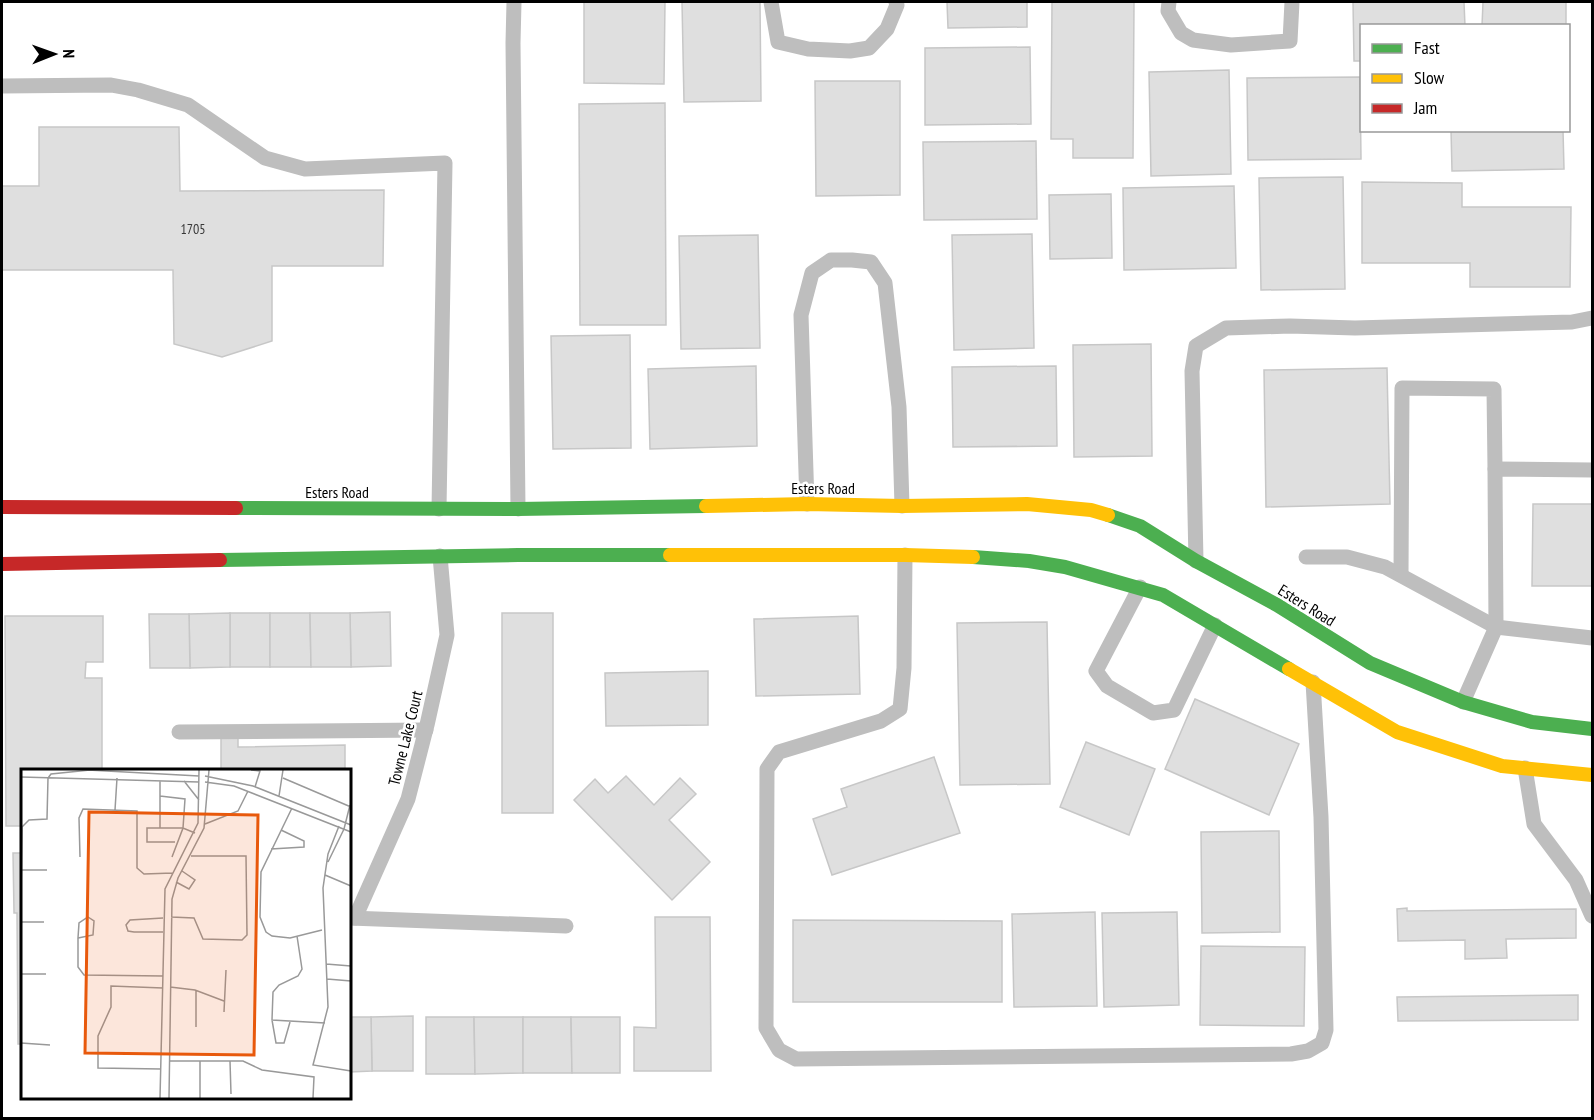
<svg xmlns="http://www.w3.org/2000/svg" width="1594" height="1120" viewBox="0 0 1594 1120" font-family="'PT Sans Narrow',sans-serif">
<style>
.building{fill:#dfdfdf;stroke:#c7c7c7;stroke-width:1.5}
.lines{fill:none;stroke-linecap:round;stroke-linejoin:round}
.lane{stroke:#bebebe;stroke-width:15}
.fast{stroke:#4caf50;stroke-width:14}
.slow{stroke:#ffc107;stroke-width:14}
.jam{stroke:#c62828;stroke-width:14}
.labels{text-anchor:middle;stroke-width:5;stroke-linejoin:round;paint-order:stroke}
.number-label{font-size:14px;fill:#383838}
.street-label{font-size:16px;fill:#000;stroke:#fff}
.inset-road{fill:none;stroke:#999;stroke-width:1.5}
.view{fill:#e8590c;fill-opacity:0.15;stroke:#e8590c;stroke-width:3}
.inset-edge{fill:none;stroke:#000;stroke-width:3}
</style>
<rect width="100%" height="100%" fill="#fff"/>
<g class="building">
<polygon points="584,2 665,2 664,84 584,83"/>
<polygon points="682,2 760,2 761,101 684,102"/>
<polygon points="947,2 1027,2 1027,27 948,28"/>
<polygon points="1052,2 1134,2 1133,158 1073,158 1073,139 1051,139"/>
<polygon points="1353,2 1464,2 1465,26 1362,26 1362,61 1354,61"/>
<polygon points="1483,2 1566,2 1566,26 1482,26"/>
<polygon points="1030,47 1031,124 925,125 925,48"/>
<polygon points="1229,70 1231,174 1151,176 1149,72"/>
<polygon points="1360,77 1361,159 1248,160 1247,78"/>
<polygon points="815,81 900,81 900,195 816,196"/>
<polygon points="665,103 666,325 580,325 579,104"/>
<polygon points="39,127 179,127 180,191 384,190 383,266 272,266 272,341 222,357 174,344 173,270 2,270 2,186 39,186"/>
<polygon points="1451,130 1563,130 1564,169 1452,171"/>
<polygon points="1036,141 1037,219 924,220 923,142"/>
<polygon points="1343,177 1345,289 1261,290 1259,178"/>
<polygon points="1362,182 1462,183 1462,207 1571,207 1570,287 1470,287 1470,263 1362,263"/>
<polygon points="1234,186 1236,268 1124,270 1123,188"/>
<polygon points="1111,194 1112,258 1050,259 1049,195"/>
<polygon points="1032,234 1034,348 954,350 952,235"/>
<polygon points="758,235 760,348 681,349 679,236"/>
<polygon points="630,335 631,448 553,449 551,336"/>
<polygon points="1151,344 1152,456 1074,457 1073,345"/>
<polygon points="756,366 757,446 650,449 648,369"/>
<polygon points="1056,366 1057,446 953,447 952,367"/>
<polygon points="1387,368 1390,504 1266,507 1264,370"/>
<polygon points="1533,504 1592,504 1592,586 1532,586"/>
<polygon points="390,612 391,666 351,667 350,613"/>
<rect x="230" y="613" width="40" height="54"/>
<polygon points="230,613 230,667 190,668 189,614"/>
<polygon points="270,613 310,613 311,667 270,667"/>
<polygon points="310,613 350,613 351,667 311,667"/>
<rect x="502" y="613" width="51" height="200"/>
<polygon points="149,614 189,614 190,668 150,668"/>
<polygon points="5,616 103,616 103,662 86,662 85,678 102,678 102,770 22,770 22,826 6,826"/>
<polygon points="858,616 860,694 756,696 754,619"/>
<polygon points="1047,622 1050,784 960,785 957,623"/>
<polygon points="708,671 708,725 606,726 605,673"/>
<polygon points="1195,699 1299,744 1269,815 1165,769"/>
<polygon points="238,735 238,747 345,745 345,770 221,770 221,736"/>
<polygon points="1086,742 1155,769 1129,835 1060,807"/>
<polygon points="934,757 960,833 832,875 813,819 847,807 841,789"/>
<polygon points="626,776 654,805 680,778 696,794 669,820 710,862 672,900 574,800 595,779 608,793"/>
<polygon points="1279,831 1280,932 1202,933 1201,832"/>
<polygon points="13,853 22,853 22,1044 18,1044 17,913 14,913"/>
<polygon points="1407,908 1407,911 1576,909 1576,938 1506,939 1507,958 1465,959 1465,940 1398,941 1397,909"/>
<polygon points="1095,912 1097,1006 1014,1007 1012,914"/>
<polygon points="1177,912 1179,1005 1104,1007 1102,913"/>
<polygon points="655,917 710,917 711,1071 634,1071 634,1027 656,1028"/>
<polygon points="793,920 1002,921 1002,1002 793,1002"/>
<polygon points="1201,946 1305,947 1304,1026 1200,1025"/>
<polygon points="1578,995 1578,1020 1398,1021 1397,997"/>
<polygon points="413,1016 413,1071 372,1071 371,1017"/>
<polygon points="350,1017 371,1017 372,1071 350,1072"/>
<polygon points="426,1017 474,1017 475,1074 426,1074"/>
<polygon points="474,1017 523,1017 523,1073 475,1074"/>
<polygon points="523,1017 571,1017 572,1073 523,1073"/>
<polygon points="571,1017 620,1017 620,1073 572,1073"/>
</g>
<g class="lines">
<g class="lane">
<polyline points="514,2 513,43 518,509"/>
<polyline points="771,2 778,42 808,49 850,51 869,48 887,29 897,5 896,2"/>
<polyline points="1169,2 1168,11 1181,33 1193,40 1231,45 1290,41 1292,2"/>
<polyline points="2,86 111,85 138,90 188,105 265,158 305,169 445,163 439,509"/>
<polyline points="807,504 801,315 812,273 831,260 852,260 871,262 885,283 899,407 902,506"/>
<polyline points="905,555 904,668 900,709 881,721 779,752 767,769 766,1028 779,1050 796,1059 1291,1054 1308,1051 1322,1043 1326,1030 1321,817 1313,682"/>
<polyline points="1306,557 1347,557 1385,567 1496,627 1592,638"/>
<polyline points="1196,561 1192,371 1196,346 1226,328 1290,326 1355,328 1572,322 1592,318"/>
<polyline points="1401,575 1402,388 1494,389 1495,469"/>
<polyline points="1140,587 1096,671 1107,686 1153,713 1174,710 1215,625"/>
<polyline points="1463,702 1496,627 1495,469 1592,470"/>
<polyline points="179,732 426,730"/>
<polyline points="1525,768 1534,824 1576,880 1592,916"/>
<polyline points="350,918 566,926"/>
<polyline points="355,918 408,799 427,725 447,635 440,556"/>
</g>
<g class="fast">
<polyline points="236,508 518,509 706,506"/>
<polyline points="1108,515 1140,526 1196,561 1277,605 1370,663 1463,702 1532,722 1592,729"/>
<polyline points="973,557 1029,561 1065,567 1163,595 1289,669"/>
<polyline points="220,560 518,555 670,555"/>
</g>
<g class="slow">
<polyline points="706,506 807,504 902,506 1027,504 1091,510 1108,515"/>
<polyline points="670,555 905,555 973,557"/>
<polyline points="1289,669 1397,732 1502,766 1592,775"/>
</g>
<g class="jam">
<polyline points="2,507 236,508"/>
<polyline points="2,564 220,560"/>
</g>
</g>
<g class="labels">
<g class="number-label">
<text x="193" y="234">1705</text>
</g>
<g class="street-label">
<text x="823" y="494">Esters Road</text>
<text x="337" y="498">Esters Road</text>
<text transform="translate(1307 605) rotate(32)" y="6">Esters Road</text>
<text transform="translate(405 738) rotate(-76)" y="6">Towne Lake Court</text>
</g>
</g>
<g transform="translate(21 769)">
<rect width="330" height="330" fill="#fff"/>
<path class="inset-road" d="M67 1 178 7M230 1 239 2 234 18M184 7 232 17 330 56M0 8 178 13M262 9 330 38M139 12V59H162L174 64M163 12 178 31M184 13 213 17 330 63M139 27 164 30 162 59 151 88M258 27 262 1M271 39 240 103 239 148 245 163 251 167 269 169 301 161M94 41 96 9M184 55 217 42 227 22M318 57 307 85 302 119 307 238 292 296 330 302M139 59H126V73H154M250 80 283 78V72L260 61M59 88 58 49 62 40 116 42V99L123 105 152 104M307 93 323 60 329 36M1 101H26M304 106 330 117M155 113 168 120 174 111 161 102M0 131 1 58 8 51 26 50 27 9 30 5 69 1M67 148 73 152 72 166 57 169 58 154ZM150 148 173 149 182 170 221 171 226 166 225 87H170M0 153H23M142 163H113L107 162 105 156 109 151 142 149M276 167 281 200 277 207 258 216 252 223 251 251 304 254M57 169V198L63 206 142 207M305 195 330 197M0 205H25M306 210 330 212M149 218 174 221 203 232M203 243 205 201M251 251 255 274H263L269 253M175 258V221M0 274 29 276M149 292H222L241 301 293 308 292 329M209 292 210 325M140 300 77 299V267L90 238V217L142 219M139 329 144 120 177 54 178 1M148 329 151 130 157 109 183 59 188 1M179 329V292"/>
<path class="view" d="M68 43 237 46 233 286 64 284Z"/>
<rect width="330" height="330" class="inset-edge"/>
</g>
<rect width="1594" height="1120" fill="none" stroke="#000000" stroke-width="6"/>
<rect x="1360" y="24" width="210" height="108" fill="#ffffff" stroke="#999999" stroke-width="1.5"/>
<rect x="1372" y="44" width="30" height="9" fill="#4caf50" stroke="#999999" stroke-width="1.5"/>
<text x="1414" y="54" font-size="18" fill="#000000">Fast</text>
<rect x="1372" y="74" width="30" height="9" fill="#ffc107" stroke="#999999" stroke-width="1.5"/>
<text x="1414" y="84" font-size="18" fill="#000000">Slow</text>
<rect x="1372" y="104" width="30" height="9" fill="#c62828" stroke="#999999" stroke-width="1.5"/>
<text x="1414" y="114" font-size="18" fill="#000000">Jam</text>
<g transform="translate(54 54) rotate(89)" stroke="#ffffff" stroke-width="4.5" paint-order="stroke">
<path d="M0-4.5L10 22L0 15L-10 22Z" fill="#000000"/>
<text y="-9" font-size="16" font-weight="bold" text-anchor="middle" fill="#000000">N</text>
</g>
</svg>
